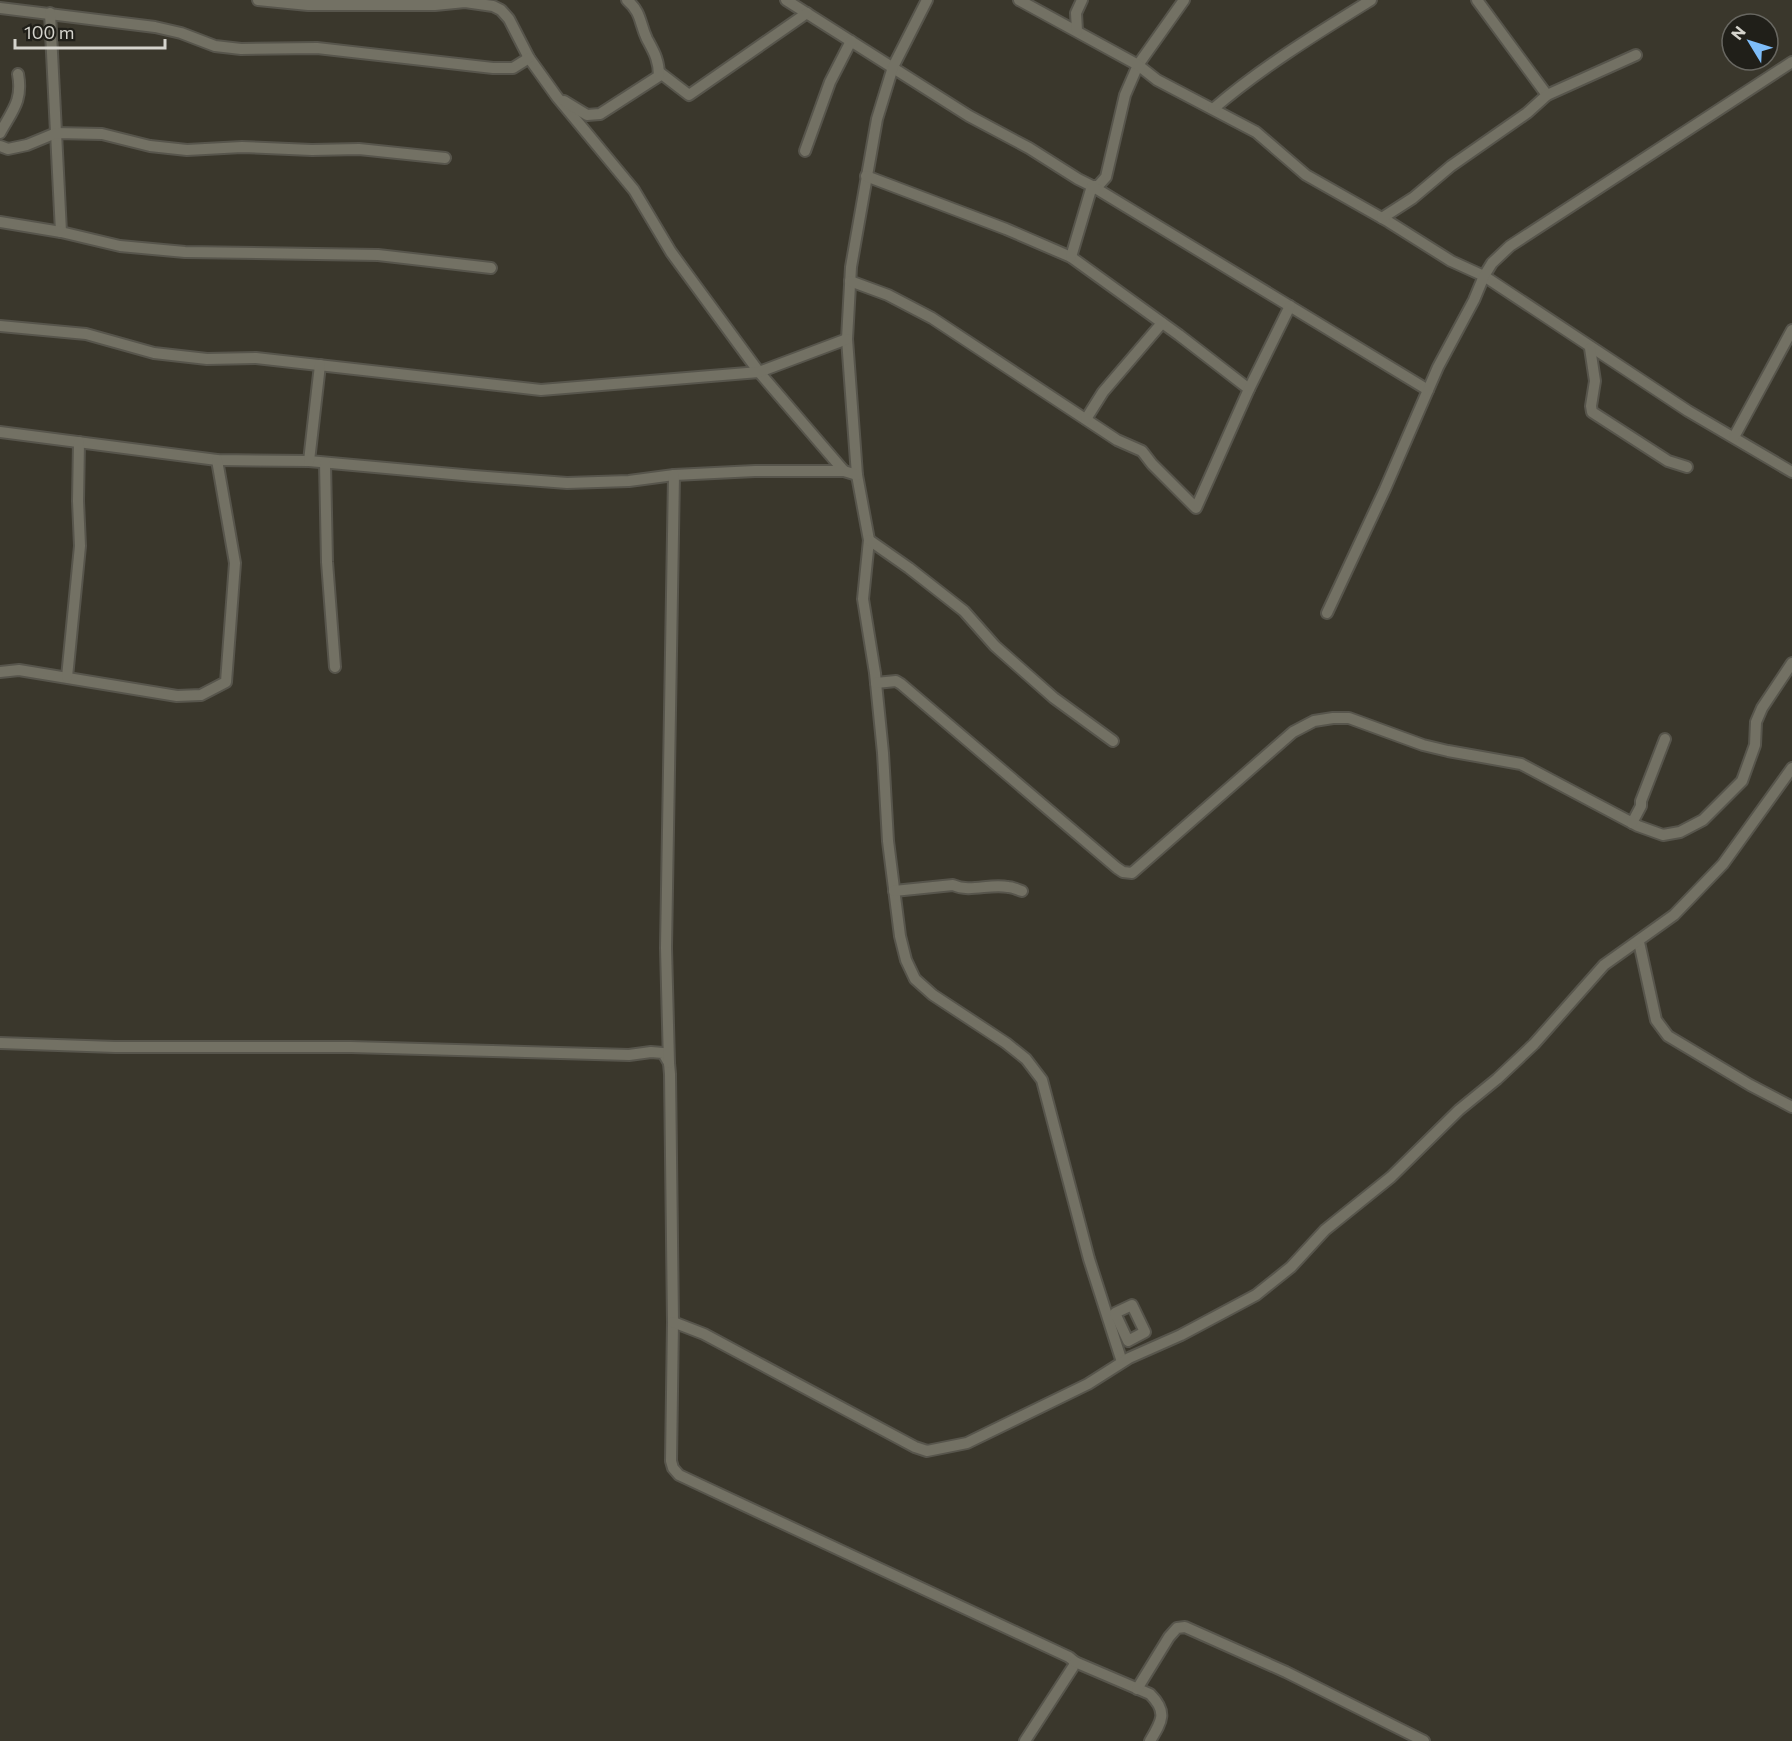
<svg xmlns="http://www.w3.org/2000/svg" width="1792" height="1741" viewBox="0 0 1792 1741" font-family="Commissioner,sans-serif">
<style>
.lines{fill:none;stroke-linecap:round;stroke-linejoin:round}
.minor-casing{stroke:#57554c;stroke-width:14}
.minor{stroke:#737164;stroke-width:10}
</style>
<rect width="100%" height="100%" fill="#3a372c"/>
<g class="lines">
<defs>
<g id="minor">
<polyline points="258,0 308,5 435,5 465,2 493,6 501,10 509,19 529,58 557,97 634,190 671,252 759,372 844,471"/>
<polyline points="786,0 969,116 1029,148 1078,179 1092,186 1098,186 1106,177 1125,95 1138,65 1184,0"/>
<polyline points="927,0 893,67 877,119 851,267 847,339 857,475 869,540 863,599 875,673 883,753 888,841 900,936 906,960 915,979 933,995 1006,1043 1026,1059 1042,1080 1089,1259 1122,1362"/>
<polyline points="1019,0 1138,65 1157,80 1256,132 1306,175 1389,222 1451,261 1484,276 1688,411 1792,472"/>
<polyline points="1477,0 1547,95"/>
<polyline points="0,8 155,27 181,33 215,46 241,49 317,48 493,68 513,68 529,58"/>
<polyline points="50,13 61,232"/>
<polyline points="1077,31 1076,13 1082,0"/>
<polyline points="659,72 689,95 807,13"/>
<path d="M564 101 587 115 600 114 659 76C659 60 654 52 647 39 639 22 642 13 627 0"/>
<path d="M1213 109C1262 67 1316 34 1371 0"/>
<path d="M0 133C12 111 23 101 18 74"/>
<polyline points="0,146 8,149 27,145 56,133 102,134 150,146 187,150 242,147 312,150 359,149 445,158"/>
<polyline points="805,151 830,82 851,41"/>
<polyline points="866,176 1006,229 1071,257 1179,335 1249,389"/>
<polyline points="1382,218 1413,198 1451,166 1527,113 1547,95 1636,55"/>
<polyline points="0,222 61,232 120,246 185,252 378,255 491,268"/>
<polyline points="1071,257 1092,186 1428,390"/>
<polyline points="850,281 888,295 932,318 1117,440 1142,451 1152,464 1196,508 1249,389 1290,306"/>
<polyline points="0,326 86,334 154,353 207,359 256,358 541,390 759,372 847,339"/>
<polyline points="1590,348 1595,381 1591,406 1592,412 1668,461 1687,467"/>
<polyline points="1086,419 1103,392 1162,323"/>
<polyline points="0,432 217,460 309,461 474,476 567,483 629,481 674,475 755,471 844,471 857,475"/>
<polyline points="1734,437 1792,330"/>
<polyline points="309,461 320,365"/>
<polyline points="325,463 327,562 335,667"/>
<polyline points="869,540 909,568 964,611 995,646 1054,698 1113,741"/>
<polyline points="1327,613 1385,489 1438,367 1474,300 1484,276 1492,263 1510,246 1792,62"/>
<polyline points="0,672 19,670 177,696 201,695 226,682 235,563 217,460"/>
<polyline points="67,677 80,546 78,501 79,442"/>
<polyline points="876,683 896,681 901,684 1117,868 1123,872 1132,873 1293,732 1314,721 1333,718 1349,718 1423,745 1448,751 1521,764 1638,826 1663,835 1680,832 1703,820 1742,781 1755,745 1756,722 1762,708 1792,663"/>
<polyline points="1632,823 1641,806 1641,801 1665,739"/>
<path d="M894 891 953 885C970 893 990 883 1008 887 1013 887 1018 890 1022 891"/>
<polyline points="1639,942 1656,1020 1668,1036 1750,1085 1792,1107"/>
<polyline points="0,1043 115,1047 351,1047 629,1055 651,1052 663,1053 669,1063 670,1074 673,1322 671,1461 673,1468 679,1475 1069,1657 1075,1662 1073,1667 1025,1741"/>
<polyline points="669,1063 666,948 674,475"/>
<polygon points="1132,1305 1145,1332 1128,1341 1115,1313"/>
<polyline points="673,1322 704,1334 915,1447 927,1451 967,1443 1088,1384 1129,1358 1181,1335 1256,1295 1291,1267 1325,1230 1391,1177 1459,1110 1497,1079 1534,1044 1604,965 1674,915 1723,864 1792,768"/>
<path d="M1075 1662 1150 1694C1168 1712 1162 1721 1150 1741"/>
<polyline points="1137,1689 1169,1637 1177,1628 1185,1627 1286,1672 1424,1741"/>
</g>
</defs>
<use href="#minor" class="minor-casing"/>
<use href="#minor" class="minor"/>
</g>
<g transform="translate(1750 42) rotate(308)"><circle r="28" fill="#201f19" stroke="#686761" stroke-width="1.5"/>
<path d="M0-4.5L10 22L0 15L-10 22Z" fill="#7ebdf9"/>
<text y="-9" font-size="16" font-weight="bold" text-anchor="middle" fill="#d5d4cd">N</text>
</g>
<path d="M15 39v9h150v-9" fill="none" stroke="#d5d4cd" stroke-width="3"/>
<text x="24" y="39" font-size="18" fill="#d5d4cd" stroke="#201f19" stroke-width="4.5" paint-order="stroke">100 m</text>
</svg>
